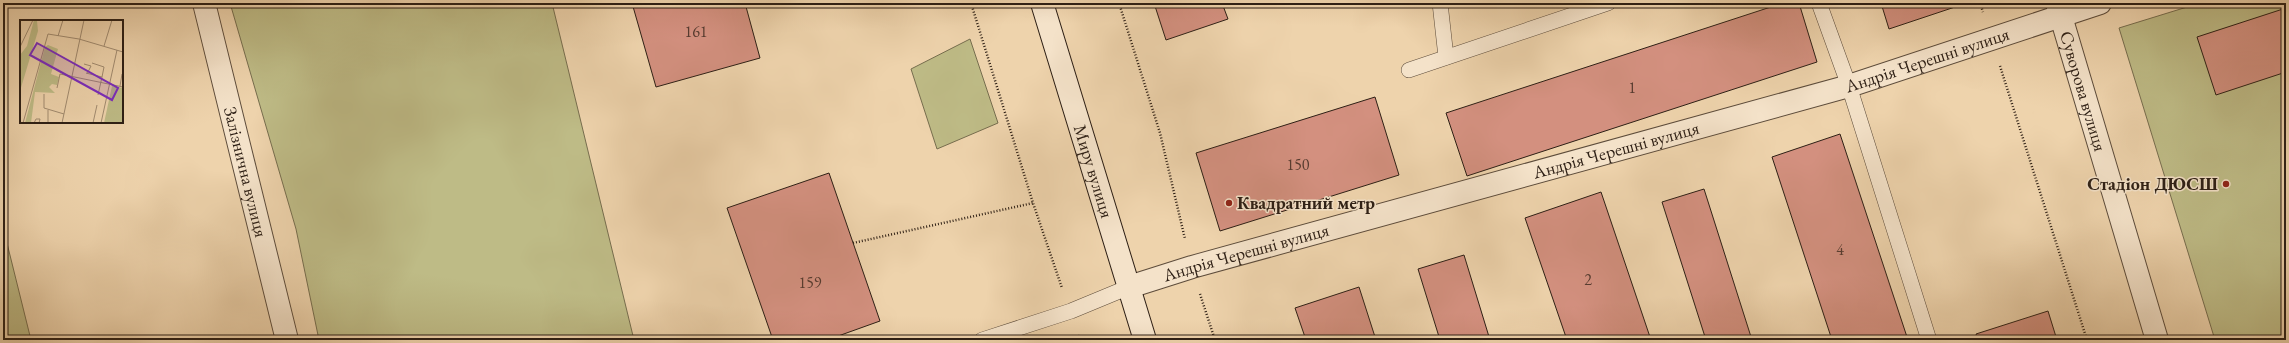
<svg xmlns="http://www.w3.org/2000/svg" width="2289" height="343" viewBox="0 0 2289 343" font-family="'EB Garamond',serif">
<style>
.green{fill:#bebb86;stroke:#766d4e}
.building{fill:#d3907f;stroke:#2d1f15}
.lines{fill:none;stroke-linecap:round;stroke-linejoin:round}
.lane-casing{stroke:#5d4c3b;stroke-width:16}
.street-casing{stroke:#5d4c3b;stroke-width:24}
.secondary-casing{stroke:#2d1f15;stroke-width:24}
.path{stroke:#2d1f15;stroke-width:2.5;stroke-dasharray:1 2;stroke-linecap:butt}
.lane{stroke:#f4e2c9;stroke-width:15}
.street{stroke:#f4e2c9;stroke-width:22}
.secondary{stroke:#f4e2c9;stroke-width:22}
.poi-dot{fill:#8f2418;stroke:#f4e2c9;stroke-width:1.5}
.labels{text-anchor:middle;stroke-width:3;stroke-linejoin:round;paint-order:stroke}
.number-label{font-size:16px;fill:#563b30}
.street-label{font-size:18px;fill:#2d1f15;stroke:#f4e2c9}
.poi-label{font-size:18px;font-weight:bold;fill:#2d1f15;stroke:#f4e2c9;text-anchor:end}
.inset-road{fill:none;stroke:#a18b70;stroke-width:1}
.view{fill:#7b2cbf;fill-opacity:0.15;stroke:#7b2cbf;stroke-width:2}
.inset-edge{fill:none;stroke:#2d1f15;stroke-width:2}
</style>
<rect width="100%" height="100%" fill="#eed3ac"/>
<filter id="stains"><feTurbulence type="fractalNoise" baseFrequency=".005" numOctaves="4"/><feColorMatrix values="0 0 0 0 .2 0 0 0 0 .09 0 0 0 0 .02 0 0 0 .5 -.17"/></filter>
<radialGradient id="worn" r=".72"><stop offset=".6" stop-color="#630" stop-opacity="0"/><stop offset="1" stop-color="#630" stop-opacity=".3"/></radialGradient>
<g class="green">
<polygon points="230,3 552,3 634,340 319,340 296,229"/>
<polygon points="2200,3 2286,3 2286,340 2215,340 2119,28"/>
<polygon points="970,39 998,123 937,149 911,69"/>
<polygon points="3,227 31,340 3,340"/>
</g>
<g class="building">
<polygon points="632,3 745,3 760,58 656,87"/>
<polygon points="1154,3 1222,3 1228,19 1166,40"/>
<polygon points="1783,3 1799,3 1817,62 1467,176 1446,113"/>
<polygon points="1881,3 1961,3 1961,5 1889,29"/>
<polygon points="2286,8 2286,72 2216,95 2197,37"/>
<polygon points="1375,97 1399,175 1220,231 1196,153"/>
<polygon points="1840,134 1908,340 1832,340 1772,157"/>
<polygon points="829,173 880,321 827,340 773,340 727,208"/>
<polygon points="1704,189 1752,340 1706,340 1662,202"/>
<polygon points="1601,192 1651,340 1567,340 1525,218"/>
<polygon points="1464,255 1490,340 1440,340 1418,269"/>
<polygon points="1359,287 1376,340 1306,340 1295,308"/>
<polygon points="2048,311 2057,340 1978,340 1976,334"/>
</g>
<g class="lines">
<defs>
<g id="lane">
<polyline points="1440,3 1446,57"/>
<polyline points="1819,3 1849,86 1929,340"/>
<polyline points="1409,70 1608,3"/>
<polyline points="982,340 1071,311 1129,287"/>
</g>
<g id="street">
<path id="s1" d="M204 3 287 340"/>
<path id="s2" d="M2057 3 2157 340"/>
<path id="s3" d="M1129 287 1192 267 1849 86 2100 3"/>
</g>
<g id="secondary">
<path id="s4" d="M1042 3 1145 340"/>
</g>
</defs>
<use href="#lane" class="lane-casing"/>
<use href="#street" class="street-casing"/>
<use href="#secondary" class="secondary-casing"/>
<g class="path">
<polyline points="971,3 1033,203 1062,288"/>
<polyline points="1119,3 1160,133 1185,239"/>
<polyline points="1980,3 1983,12"/>
<polyline points="2000,66 2087,340"/>
<polyline points="853,243 1033,203"/>
<polyline points="1200,294 1215,340"/>
<polyline points="1078,335 1079,340"/>
</g>
<use href="#lane" class="lane"/>
<use href="#street" class="street"/>
<use href="#secondary" class="secondary"/>
</g>
<g class="poi-dot">
<circle cx="2226" cy="184" r="4"/>
<circle cx="1229" cy="203" r="4"/>
</g>
<g class="labels">
<g class="number-label">
<text x="696" y="37">161</text>
<text x="1632" y="93">1</text>
<text x="1298" y="170">150</text>
<text x="1840" y="255">4</text>
<text x="1588" y="285">2</text>
<text x="810" y="288">159</text>
</g>
<g class="street-label">
<text dy="6" stroke="none"><textPath href="#s3" startOffset="830">Андрія Черешні вулиця</textPath></text>
<text dy="6" stroke="none"><textPath href="#s2" startOffset="92">Суворова вулиця</textPath></text>
<text dy="6" stroke="none"><textPath href="#s3" startOffset="506">Андрія Черешні вулиця</textPath></text>
<text dy="6" stroke="none"><textPath href="#s4" startOffset="176">Миру вулиця</textPath></text>
<text dy="6" stroke="none"><textPath href="#s1" startOffset="174">Залізнична вулиця</textPath></text>
<text dy="6" stroke="none"><textPath href="#s3" startOffset="122">Андрія Черешні вулиця</textPath></text>
</g>
<g class="poi-label">
<text x="2218" y="190">Стадіон ДЮСШ</text>
<text x="1237" y="209" text-anchor="start">Квадратний метр</text>
</g>
</g>
<g transform="translate(20 20)">
<rect width="103" height="103" fill="#eed3ac"/>
<path d="M14 0 17 1 18 11 0 71V35L7 26ZM28 25 38 29 31 54 39 57 37 65 32 64 29 67 35 73 15 72 11 103H5L25 27ZM92 66 103 68V103H84Z" fill="#bebb86"/>
<path class="inset-road" d="M38 16 43 0M84 26 92 0M0 27 13 0M72 43 84 47 82 57M64 44 71 46 67 54M66 53 82 57 78 75M100 66 102 54M37 68 40 54 103 67M24 74V88L44 94M3 103 28 14 59 19 103 32M14 103 16 99H20L19 103M28 103V90M42 103 64 0M73 103 77 85M81 103 97 30"/>
<path class="view" d="M17 23 98 68 92 80 10 35Z"/>
<rect width="103" height="103" class="inset-edge"/>
</g>
<rect width="2289" height="343" fill="none" stroke="#eed3ac" stroke-width="16"/>
<rect x="4" y="4" width="2281" height="335" fill="none" stroke="#2d1f15" stroke-width="2"/>
<rect x="8" y="8" width="2273" height="327" fill="none" stroke="#2d1f15"/>
<rect width="100%" height="100%" filter="url(#stains)"/>
<rect width="100%" height="100%" fill="url(#worn)"/>
</svg>
